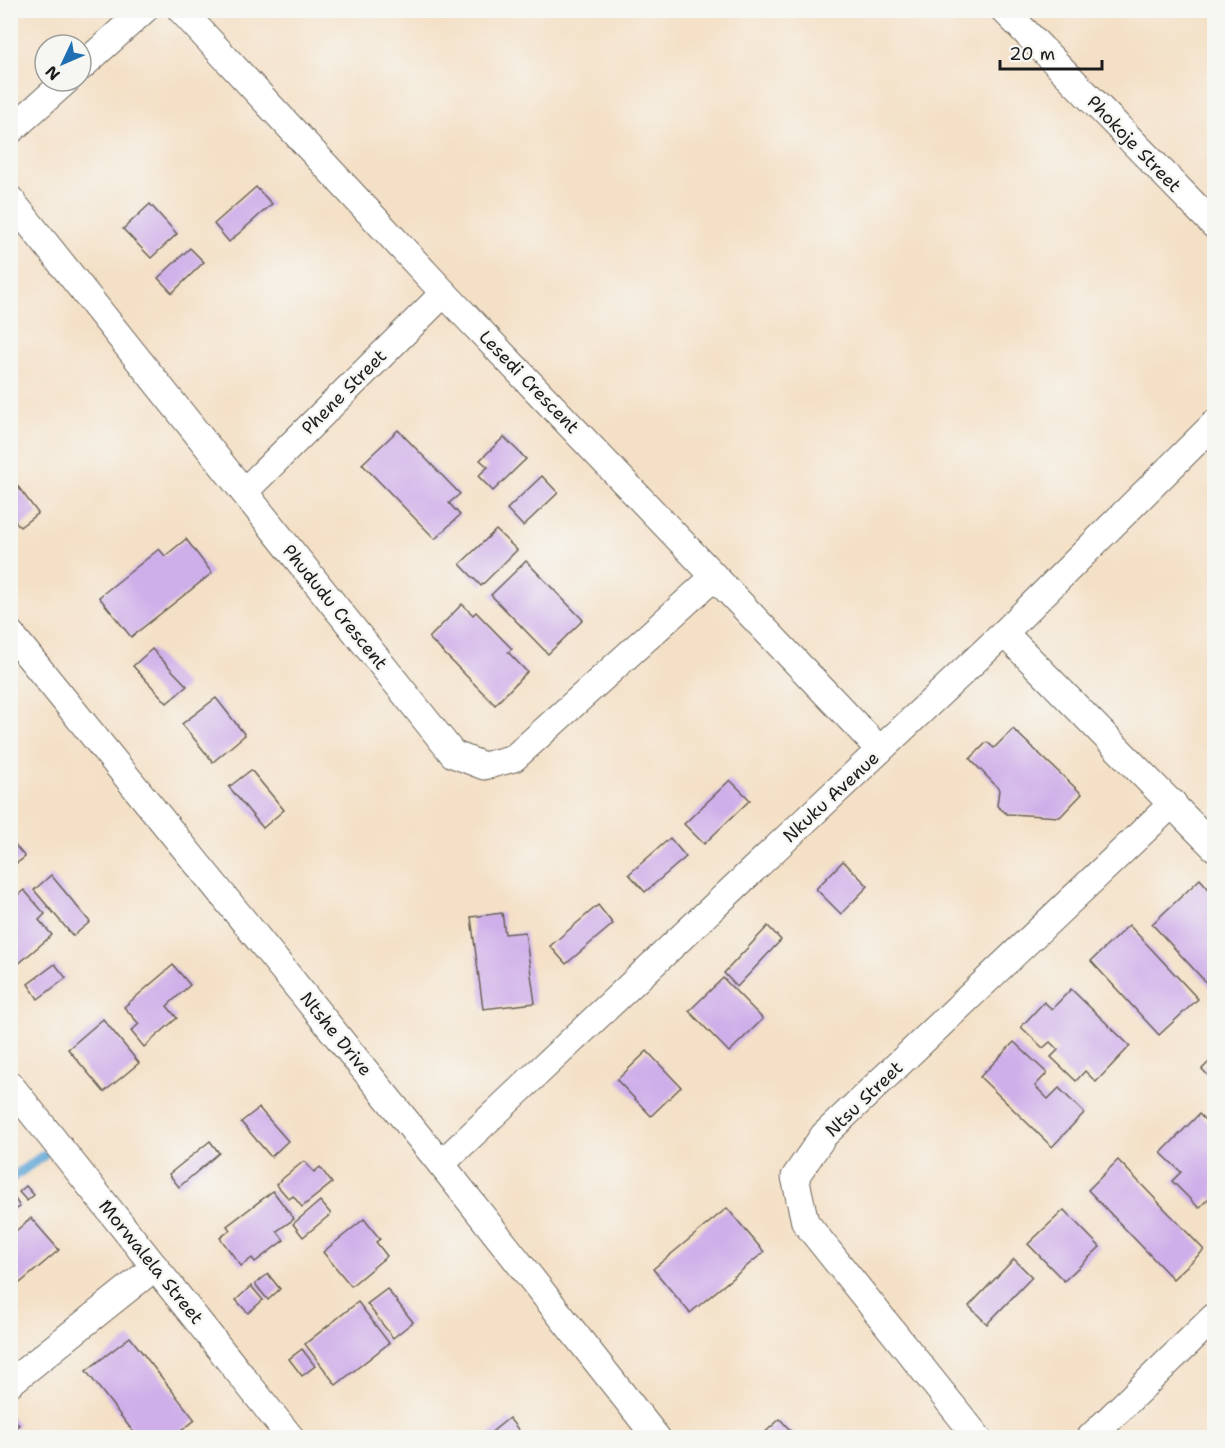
<svg xmlns="http://www.w3.org/2000/svg" width="1225" height="1448" viewBox="0 0 1225 1448" font-family="'Shantell Sans',sans-serif">
<style>
.lines{fill:none;stroke-linecap:round;stroke-linejoin:round}
.stream{stroke:#60a6d6;stroke-width:10}
.building{fill:#cfafe9}
.minor-casing{stroke:#686158;stroke-width:29}
.minor{stroke:#fff;stroke-width:27}
.labels{text-anchor:middle;stroke-width:5;stroke-linejoin:round;paint-order:stroke}
.street-label{font-size:18px;fill:#1c1c1c;stroke:#f6f6f2}
</style>
<rect width="100%" height="100%" fill="#f6f6f2"/>
<filter id="ink" filterUnits="userSpaceOnUse"><feTurbulence type="fractalNoise" baseFrequency=".0167" numOctaves="2"/><feDisplacementMap in="SourceGraphic" scale="12" xChannelSelector="R" yChannelSelector="G"/><feConvolveMatrix kernelMatrix="1 2 1 2 8 2 1 2 1" color-interpolation-filters="sRGB"/></filter>
<filter id="wash" filterUnits="userSpaceOnUse"><feTurbulence type="fractalNoise" baseFrequency=".008" numOctaves="4" result="noise"/><feDisplacementMap in="SourceGraphic" scale="24" xChannelSelector="R" yChannelSelector="G"/><feGaussianBlur stdDeviation="1.35" result="paint"/><feColorMatrix in="noise" values="0 0 0 0 0 0 0 0 0 0 0 0 0 0 0 0 0 1.4 0 .05"/><feComposite in="paint" operator="in"/></filter>
<g filter="url(#wash)">
<rect width="100%" height="100%" fill="#f4e0c6"/>
<g class="lines">
<polyline class="stream" points="10,1179 44,1155"/>
</g>
<g id="blocks">
<g class="building">
<polygon points="256,187 272,204 229,242 214,224"/>
<polygon points="150,204 177,234 151,258 123,229"/>
<polygon points="190,248 204,262 172,293 158,278"/>
<polygon points="398,430 460,494 449,503 460,515 435,539 362,464"/>
<polygon points="504,437 526,459 493,491 478,476 488,467 480,460"/>
<polygon points="10,476 38,513 20,527 10,514"/>
<polygon points="542,476 558,493 523,526 507,509"/>
<polygon points="496,530 517,550 481,586 460,564"/>
<polygon points="186,539 212,573 131,637 99,597 159,549 165,556"/>
<polygon points="526,561 583,620 548,654 491,595"/>
<polygon points="462,604 473,615 476,612 512,649 508,652 527,672 495,705 429,638"/>
<polygon points="152,649 187,686 167,703 133,666"/>
<polygon points="216,698 245,735 213,762 182,724"/>
<polygon points="1013,729 1082,794 1060,817 1007,814 997,806 999,789 970,759 987,742 994,748"/>
<polygon points="251,770 284,810 263,828 229,787"/>
<polygon points="730,780 750,800 704,844 684,824"/>
<polygon points="670,838 686,857 645,892 629,874"/>
<polygon points="10,839 25,857 10,868"/>
<polygon points="843,861 868,886 841,914 816,889"/>
<polygon points="51,875 90,922 73,936 34,890"/>
<polygon points="1200,879 1214,895 1214,991 1152,924"/>
<polygon points="24,890 45,914 39,920 52,935 10,971 10,901"/>
<polygon points="598,905 613,924 566,964 550,946"/>
<polygon points="502,913 505,934 525,932 535,1003 483,1009 471,917"/>
<polygon points="1129,925 1198,999 1159,1035 1091,961"/>
<polygon points="768,926 781,940 737,987 724,973"/>
<polygon points="55,964 66,978 38,999 28,984"/>
<polygon points="173,965 190,985 167,1006 177,1018 144,1047 131,1031 139,1024 124,1007"/>
<polygon points="723,978 763,1019 729,1052 689,1011"/>
<polygon points="1071,989 1130,1046 1096,1082 1085,1071 1076,1081 1051,1057 1058,1050 1050,1042 1043,1048 1021,1027 1044,1002 1052,1009"/>
<polygon points="103,1019 139,1063 104,1092 68,1049"/>
<polygon points="1014,1042 1047,1073 1035,1086 1048,1099 1059,1088 1084,1113 1052,1147 980,1077"/>
<polygon points="647,1051 681,1087 651,1116 617,1080"/>
<polygon points="1214,1057 1214,1082 1202,1069"/>
<polygon points="259,1108 288,1141 271,1157 241,1122"/>
<polygon points="1199,1114 1214,1129 1214,1201 1210,1197 1199,1208 1172,1181 1181,1172 1161,1153"/>
<polygon points="210,1141 219,1153 179,1187 169,1174"/>
<polygon points="1118,1160 1204,1250 1173,1279 1088,1190"/>
<polygon points="304,1161 314,1172 320,1167 332,1183 302,1207 293,1196 289,1199 276,1184"/>
<polygon points="26,1186 34,1195 27,1201 19,1192"/>
<polygon points="10,1191 20,1207 10,1213"/>
<polygon points="273,1191 294,1219 277,1231 284,1240 255,1262 252,1258 241,1266 220,1238 230,1230 227,1226"/>
<polygon points="320,1201 331,1214 303,1237 293,1224"/>
<polygon points="727,1208 764,1252 690,1313 653,1269"/>
<polygon points="1064,1210 1100,1247 1064,1281 1028,1244"/>
<polygon points="31,1218 59,1250 20,1283 10,1272 10,1236"/>
<polygon points="364,1219 380,1239 376,1242 387,1256 351,1286 323,1252"/>
<polygon points="1014,1259 1032,1277 987,1324 969,1306"/>
<polygon points="268,1274 280,1289 268,1300 255,1284"/>
<polygon points="251,1286 263,1300 248,1313 236,1300"/>
<polygon points="387,1289 413,1322 393,1338 367,1304"/>
<polygon points="358,1302 389,1343 336,1385 305,1344"/>
<polygon points="130,1337 195,1420 172,1438 138,1438 86,1371"/>
<polygon points="302,1349 315,1366 302,1376 289,1359"/>
<polygon points="10,1415 19,1425 10,1432"/>
<polygon points="509,1418 525,1438 490,1438 488,1435"/>
<polygon points="780,1419 797,1438 762,1438 761,1436"/>
</g>
</g>
</g>
<g filter="url(#ink)">
<use href="#blocks" fill-opacity="0" stroke="#686158" stroke-width="1.5"/>
<g class="lines">
<defs>
<g id="minor">
<polyline points="181,10 444,293 880,750"/>
<polyline points="1004,10 1214,225"/>
<polyline points="81,67 144,10"/>
<polyline points="10,131 66,81"/>
<polyline points="10,199 453,754 484,766 514,758 714,577"/>
<polyline points="244,492 444,293"/>
<polyline points="10,633 441,1164 657,1438"/>
<polyline points="1004,633 1214,847"/>
<polyline points="10,1085 291,1438"/>
<polyline points="441,1164 1004,633 1214,424"/>
<polyline points="10,1383 155,1267"/>
<polyline points="978,1438 805,1222 795,1177 824,1135 1173,803"/>
<polyline points="1090,1438 1214,1317"/>
</g>
</defs>
<use href="#minor" class="minor-casing"/>
<use href="#minor" class="minor"/>
</g>
</g>
<g class="labels">
<g class="street-label">
<text transform="translate(1134 144) rotate(46)" y="6">Phokoje Street</text>
<text transform="translate(529 382) rotate(46)" y="6">Lesedi Crescent</text>
<text transform="translate(344 392) rotate(-45)" y="6">Phene Street</text>
<text transform="translate(335 607) rotate(51)" y="6">Phududu Crescent</text>
<text transform="translate(831 797) rotate(-43)" y="6">Nkuku Avenue</text>
<text transform="translate(336 1034) rotate(51)" y="6">Ntshe Drive</text>
<text transform="translate(864 1099) rotate(-44)" y="6">Ntsu Street</text>
<text transform="translate(151 1262) rotate(51)" y="6">Morwalela Street</text>
</g>
</g>
<rect width="1225" height="1448" fill="none" stroke="#f6f6f2" stroke-width="36"/>
<g transform="translate(63 63) rotate(226)"><circle r="28" fill="#f6f6f2" stroke="#9f9f9c" stroke-width="1.5"/>
<path d="M0-4.5L10 22L0 15L-10 22Z" fill="#1f6fb2"/>
<text y="-9" font-size="16" font-weight="bold" text-anchor="middle" fill="#1c1c1c">N</text>
</g>
<path d="M1000 60v9h102v-9" fill="none" stroke="#1c1c1c" stroke-width="3"/>
<text x="1009" y="60" font-size="18" fill="#1c1c1c" stroke="#f6f6f2" stroke-width="4.5" paint-order="stroke">20 m</text>
</svg>
